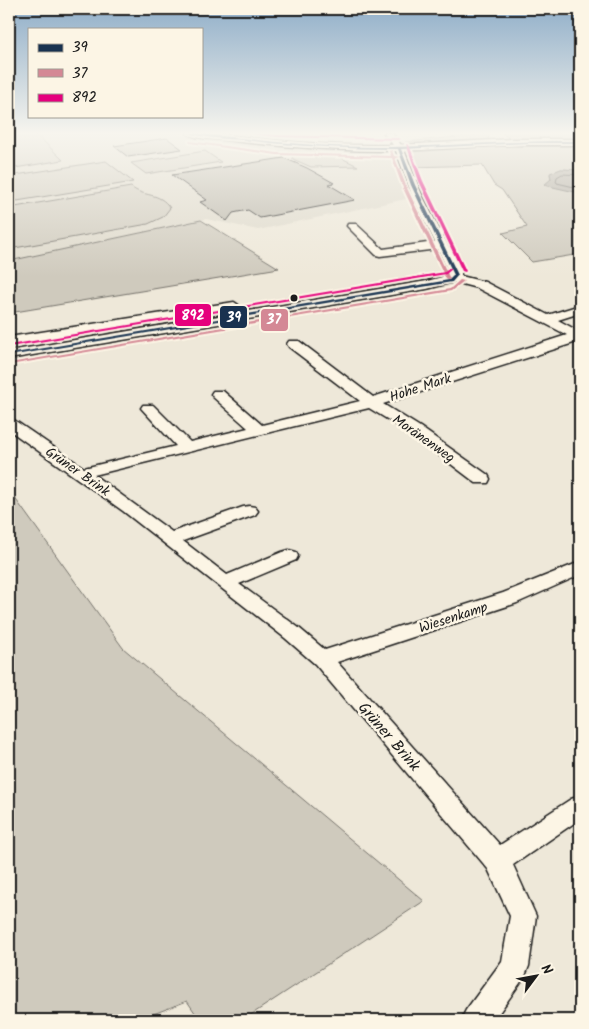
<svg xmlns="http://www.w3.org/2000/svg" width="589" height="1029" viewBox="0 0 589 1029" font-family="Kalam,sans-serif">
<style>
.built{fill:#ded9cb}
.green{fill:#cfcabd;stroke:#76736c}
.water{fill:#a7a299;stroke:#6f6c67}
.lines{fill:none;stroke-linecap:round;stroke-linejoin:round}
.shore{stroke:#54524e;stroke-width:1}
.building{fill:#bab6aa;stroke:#1c1c1c}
.minor-casing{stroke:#1c1c1c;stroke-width:3}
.minor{fill:#fcf5e5;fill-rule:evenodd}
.bus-1-casing{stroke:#fcf5e5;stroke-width:4}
.bus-2-casing{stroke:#fcf5e5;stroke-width:4}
.bus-3-casing{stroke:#fcf5e5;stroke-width:4}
.bus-1{fill:#193250;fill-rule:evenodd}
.bus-2{fill:#d48895;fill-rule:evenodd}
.bus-3{fill:#e5007d;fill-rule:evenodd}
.bus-dot{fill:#1c1c1c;stroke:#fcf5e5;stroke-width:2}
.labels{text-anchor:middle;stroke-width:5;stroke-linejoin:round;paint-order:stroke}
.street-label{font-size:14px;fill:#1c1c1c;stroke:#fcf5e5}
.near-street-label{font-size:16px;fill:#1c1c1c;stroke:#fcf5e5}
.line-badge{stroke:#fcf5e5;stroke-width:2}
.badge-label{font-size:14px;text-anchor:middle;font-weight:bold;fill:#fff}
</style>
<rect width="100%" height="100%" fill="#eee8d9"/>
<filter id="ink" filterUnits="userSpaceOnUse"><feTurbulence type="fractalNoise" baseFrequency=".02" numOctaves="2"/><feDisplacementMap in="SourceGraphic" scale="10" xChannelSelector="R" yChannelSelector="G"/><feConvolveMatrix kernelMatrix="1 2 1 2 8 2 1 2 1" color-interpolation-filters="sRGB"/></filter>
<g filter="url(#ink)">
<polygon class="built" points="48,133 169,133 274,147 381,152 396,160 416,197 258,230 206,219 9,261 9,169 62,160 38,136"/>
<g class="green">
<polygon points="9,133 38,136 63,160 9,169"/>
<polygon points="502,133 580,133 580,139 510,139"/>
<polygon points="489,134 488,140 484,142 414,145 405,142"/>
<polygon points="557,142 580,143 580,170 561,169 550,174 551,179 575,192 580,191 580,254 532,262 503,233 527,227 502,190 494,185 482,165 412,167 409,152"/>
<polygon points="205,151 221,162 146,174 131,163"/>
<polygon points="291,152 333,154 358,166 311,167 293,159"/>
<polygon points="106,161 133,182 17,201 9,192 9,176"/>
<path d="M131 187C144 198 159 191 170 208L163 217 148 224 9 249V208Z"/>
<polygon points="201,220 279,268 9,313 9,261"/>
<polygon points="9,490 123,648 424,901 243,1020 200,1020 187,1001 138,1020 9,1020"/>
</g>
<polygon class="water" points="561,169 580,170 580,191 575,192 544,185 551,179 550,173"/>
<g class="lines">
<polyline class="shore" points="580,175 562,174 557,177 556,181 557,183 574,187 580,186"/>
</g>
<g class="building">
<polygon points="167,138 182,149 128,157 114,146"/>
<polygon points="284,158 307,168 334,183 328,184 355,200 260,218 248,210 233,213 227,221 200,202 207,200 172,175"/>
</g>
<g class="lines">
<defs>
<g id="minor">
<path d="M187 133C214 131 243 138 270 140 311 144 352 146 393 145L384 133H392L401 145 512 139H580V145H512L404 150 422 195 461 271V276L485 282 548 315 580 305V313L558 320 580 332V341L383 404 420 427 488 475 490 479 488 483H476L410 433 369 408 94 475 172 532 243 507 249 506 255 507 258 511 255 515 183 541 227 575 282 552 289 550 296 552 298 556 296 560 239 584 299 628 325 650 503 593 580 562V575L517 603 337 662 500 845 571 799 580 796V819L513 865 536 916 529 966 525 976 494 1020H461L466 1010 502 961 510 916 488 869 315 664 285 638 123 511 9 430V418L14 420 84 468 176 446 141 408 143 405H153L190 442 248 428 213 397 211 394 213 391H223L262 425 360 401 289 347 287 344 289 341H299L373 397 567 335 477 288 454 282 427 289 9 359V351L427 281 450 275 438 249 380 256 376 255 347 226 348 224H356L383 249 435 242 412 195 396 151C338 151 281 147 224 140 213 139 195 139 187 133Z"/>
<polygon points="234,302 240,306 238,309 9,345 9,337"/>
</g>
</defs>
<use href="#minor" class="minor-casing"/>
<use href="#minor" class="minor"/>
<defs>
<path id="bus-1" d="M189 133H196C255 140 315 147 374 147 443 147 511 140 580 141V143H528L401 149 415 185 458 275 452 282 9 356V354L449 280 454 275 411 185 398 149C346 149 294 146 243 140 228 139 203 138 189 133Z"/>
<g id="bus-2">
<polygon points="189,141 277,153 391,156 389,151 392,150 394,156 401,157 395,158 407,188 450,279 448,280 446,279 403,188 392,158 277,155 190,143"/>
<polygon points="460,280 464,281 451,291 9,365 9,363 10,363 450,289"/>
</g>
<g id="bus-3">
<polygon points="251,133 278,135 399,138 401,139 399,140 278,137 252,134"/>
<polygon points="406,144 409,145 423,181 466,271 465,272 462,271 419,181"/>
<polygon points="449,268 452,269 446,274 9,347 9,345 445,272"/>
</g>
</defs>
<use href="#bus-1" class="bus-1-casing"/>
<use href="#bus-2" class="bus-2-casing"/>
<use href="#bus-3" class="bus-3-casing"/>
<use href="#bus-1" class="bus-1"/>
<use href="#bus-2" class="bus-2"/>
<use href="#bus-3" class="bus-3"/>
</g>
</g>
<linearGradient id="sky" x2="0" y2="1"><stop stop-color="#8eadc8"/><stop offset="0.48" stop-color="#f7f5ee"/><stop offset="1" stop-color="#f7f5ee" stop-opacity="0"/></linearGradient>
<rect width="589" height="277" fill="url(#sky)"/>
<circle class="bus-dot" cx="294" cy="298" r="4.5"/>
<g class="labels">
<g class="street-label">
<text transform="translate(420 387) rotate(-18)" y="5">Hohe Mark</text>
<text transform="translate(424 438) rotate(35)" y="5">Moränenweg</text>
<text transform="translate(78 471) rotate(35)" y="5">Grüner Brink</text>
<text transform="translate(453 617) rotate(-18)" y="5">Wiesenkamp</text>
</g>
<g class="near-street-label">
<text transform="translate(390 736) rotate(49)" y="6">Grüner Brink</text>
</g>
</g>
<g class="line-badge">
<rect x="174" y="303" width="38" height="24" rx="5" fill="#e5007d"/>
<rect x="219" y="305" width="29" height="24" rx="5" fill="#193250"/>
<rect x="260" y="308" width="29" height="24" rx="5" fill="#d48895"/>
</g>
<g class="badge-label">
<text x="193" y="320">892</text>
<text x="234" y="322">39</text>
<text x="274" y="324">37</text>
</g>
<rect width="589" height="1029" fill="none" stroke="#fcf5e5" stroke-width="30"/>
<rect x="15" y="15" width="559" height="999" fill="none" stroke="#1c1c1c" stroke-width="2" filter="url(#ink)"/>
<rect x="28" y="28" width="175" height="90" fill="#fcf5e5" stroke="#a29e95"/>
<rect x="38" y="44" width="25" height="8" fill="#193250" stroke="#a29e95"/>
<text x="72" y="52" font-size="15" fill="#1c1c1c">39</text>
<rect x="38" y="69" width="25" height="8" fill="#d48895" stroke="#a29e95"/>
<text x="72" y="78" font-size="15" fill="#1c1c1c">37</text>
<rect x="38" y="94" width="25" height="8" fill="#e5007d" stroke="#a29e95"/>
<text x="72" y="102" font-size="15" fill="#1c1c1c">892</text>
<g transform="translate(536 976) rotate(58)" stroke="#fcf5e5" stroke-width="4" paint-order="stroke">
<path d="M0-4L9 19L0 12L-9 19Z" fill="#1c1c1c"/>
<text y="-8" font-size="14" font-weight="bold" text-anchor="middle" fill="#1c1c1c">N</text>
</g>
</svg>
